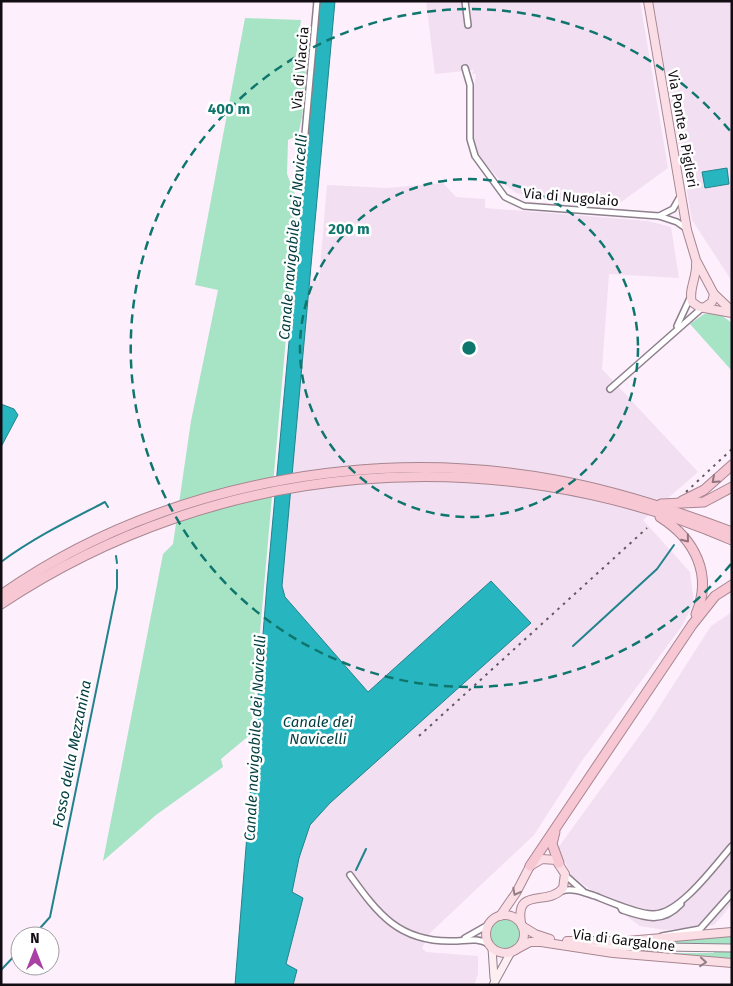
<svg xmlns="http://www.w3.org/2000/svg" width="733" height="986" viewBox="0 0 733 986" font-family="'Fira Sans',sans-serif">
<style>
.built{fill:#f2dff1}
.green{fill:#a7e4c5}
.water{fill:#27b6c0;stroke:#21838c}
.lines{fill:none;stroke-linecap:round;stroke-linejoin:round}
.stream{stroke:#21838c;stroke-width:2}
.street-casing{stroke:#8d808c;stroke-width:8}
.secondary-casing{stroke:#8d808c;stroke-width:9}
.primary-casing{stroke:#a78690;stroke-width:10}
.highway-casing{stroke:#a78690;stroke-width:11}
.street{stroke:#fff;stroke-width:5}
.secondary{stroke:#fdeef2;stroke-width:7}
.primary{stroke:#fadde5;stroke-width:8}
.highway{stroke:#f7c7d4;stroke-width:9}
.rail{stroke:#615860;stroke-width:2;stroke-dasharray:2.5 5;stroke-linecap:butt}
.oneway{stroke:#90737d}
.oneway2{stroke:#927f86}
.ring{fill:none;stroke:#0f766e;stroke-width:2.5;stroke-dasharray:9 6}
.labels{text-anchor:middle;stroke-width:5;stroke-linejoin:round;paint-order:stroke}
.street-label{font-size:14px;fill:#120d12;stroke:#fff}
.water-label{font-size:15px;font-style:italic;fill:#003d41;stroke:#fff}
.centre{fill:#0f766e;stroke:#fff;stroke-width:2.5}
.ring-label{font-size:15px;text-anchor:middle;font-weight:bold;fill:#0f766e;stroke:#fff;stroke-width:5;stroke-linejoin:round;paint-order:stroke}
</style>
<rect width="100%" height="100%" fill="#feeffd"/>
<g class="built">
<polygon points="426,1 640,1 668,168 617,205 543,199 516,193 502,182 480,158 474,143 472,101 476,74 472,74 475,65 473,70 435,74"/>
<polygon points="653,1 732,1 732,281 692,220"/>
<polygon points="443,183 456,197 485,199 485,208 648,221 671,227 679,278 609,274 602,369 698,472 643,520 690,572 694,602 682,626 581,762 534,835 430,933 422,948 426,952 478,956 478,974 474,985 293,985 296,970 286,964 303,899 292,893 299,858 310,825 330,803 491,581 368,692 288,603 282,586 310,280 319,280 327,185 387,188"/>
<polygon points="732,612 732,904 714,925 665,930 640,926 572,876 558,848 651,720 711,626"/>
</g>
<g class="green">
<polygon points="245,18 301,20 295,65 306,72 302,117 298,135 288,140 287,174 298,202 251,734 221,759 223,767 156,815 103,861 163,554 173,544 191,421 218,290 195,285"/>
<polygon points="712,313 721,315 732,323 732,371 690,324 704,314"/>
<circle cx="505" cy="934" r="15"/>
<polygon points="732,935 732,961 625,953 714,953 714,944 625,943"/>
</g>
<g class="water">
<polygon points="320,1 335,1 282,586 285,597 368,692 491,581 531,623 330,803 310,825 299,858 292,892 303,898 286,964 297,970 293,985 235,985 267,584"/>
<polygon points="727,168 729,184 705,188 702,172"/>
<polygon points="1,404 14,409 18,415 1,447"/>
</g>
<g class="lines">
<g class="stream">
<polyline points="116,556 117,563"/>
<path d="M1 562C33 538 70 520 105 502L108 507"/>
<polyline points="573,646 657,569 674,545"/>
<polyline points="356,870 366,849"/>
<polyline points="33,936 50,917 117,588 117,570"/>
<polyline points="1,970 20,950"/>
</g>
<defs>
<g id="street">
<polyline points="465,1 468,25"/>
<polyline points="465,68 470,85 470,139 475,156 505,197 524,206 659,216 677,222 687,229"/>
<polyline points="302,167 317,1"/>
<polyline points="659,216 673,209 681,195"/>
<polyline points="677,326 690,298"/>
<polyline points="610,389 702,308"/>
<path d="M350 875C378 914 399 942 452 941 466 941 477 937 489 944"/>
<polyline points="565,875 583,891"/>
<path d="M562 891C572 887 585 893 595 896 610 902 640 915 654 914 680 914 715 865 732 846"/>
<path d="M620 906 622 910C646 918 662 924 681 904"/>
<polyline points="662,936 700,929 732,893"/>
<polyline points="465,938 488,925"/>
</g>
<g id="secondary">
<polyline points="590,946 732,948"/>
<polyline points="492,948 494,978"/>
<polyline points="493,985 511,952"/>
</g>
<g id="primary">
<polyline points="648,1 687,230 696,260 714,294 712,302 705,307"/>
<path d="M696 264C697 277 688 291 692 302L699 307 732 313"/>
<polyline points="714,294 732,311"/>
<circle cx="505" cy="934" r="19"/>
<path d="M500 916 516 893 530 866 542 859 556 860 565 874 563 888C548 907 515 886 521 923"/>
<polyline points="522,926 535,934 550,939"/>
<polyline points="567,941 627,941 732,932"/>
<polyline points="515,950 530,942 541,942 613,953 732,963"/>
</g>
<g id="highway">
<polyline points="682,501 704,490 732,465"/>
<polyline points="661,504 704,502 732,487"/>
<path d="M660 517C695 539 713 575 696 614"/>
<path d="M1 595C158 485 368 445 555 480 616 491 674 510 732 532"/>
<path d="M1 604C217 460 494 437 732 540"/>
<polyline points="555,832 552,844 559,863"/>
<polyline points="530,866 692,625 715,596 732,585"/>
</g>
</defs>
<use href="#street" class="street-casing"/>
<use href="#secondary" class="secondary-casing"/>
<use href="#primary" class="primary-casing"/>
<use href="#highway" class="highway-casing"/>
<use href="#street" class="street"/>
<use href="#secondary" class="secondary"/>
<use href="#primary" class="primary"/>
<use href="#highway" class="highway"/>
<g class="rail">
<polyline points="686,492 732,449"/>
<polyline points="419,736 647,528"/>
</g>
</g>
<defs><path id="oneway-chevron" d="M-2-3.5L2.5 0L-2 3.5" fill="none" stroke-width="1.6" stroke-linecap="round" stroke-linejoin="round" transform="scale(1.25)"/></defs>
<g class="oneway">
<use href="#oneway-chevron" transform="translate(715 480) rotate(138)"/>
<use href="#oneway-chevron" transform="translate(686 539) rotate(51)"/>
</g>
<g class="oneway2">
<use href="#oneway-chevron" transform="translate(516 892) rotate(118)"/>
<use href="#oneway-chevron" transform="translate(703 962) rotate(5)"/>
</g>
<g class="ring">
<circle cx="469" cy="348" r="169"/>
<path d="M731 564A339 339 0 1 1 731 132"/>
</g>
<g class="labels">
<g class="street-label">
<text transform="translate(300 68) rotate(-85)" y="5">Via di Viaccia</text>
<text transform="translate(683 129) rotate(80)" y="5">Via Ponte a Piglieri</text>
<text transform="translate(571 197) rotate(5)" y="5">Via di Nugolaio</text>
<text transform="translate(624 940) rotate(7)" y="5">Via di Gargalone</text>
</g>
<g class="water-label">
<text transform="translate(293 237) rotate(-85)" y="5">Canale navigabile dei Navicelli</text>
<text x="318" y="727">Canale dei<tspan x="318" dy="17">Navicelli</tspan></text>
<text transform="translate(255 738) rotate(-87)" y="5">Canale navigabile dei Navicelli</text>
<text transform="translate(72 754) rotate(-79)" y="5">Fosso della Mezzanina</text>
</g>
</g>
<circle cx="469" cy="348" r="8" class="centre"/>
<g class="ring-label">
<text x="229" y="114">400 m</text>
<text x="349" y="234">200 m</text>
</g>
<rect width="733" height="986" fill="none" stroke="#120d12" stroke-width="5"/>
<g transform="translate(35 951)"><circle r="24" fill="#ffffff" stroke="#a09ea0"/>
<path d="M0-4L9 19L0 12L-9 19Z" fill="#a941a4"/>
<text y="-8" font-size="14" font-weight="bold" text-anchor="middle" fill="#120d12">N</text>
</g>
</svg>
